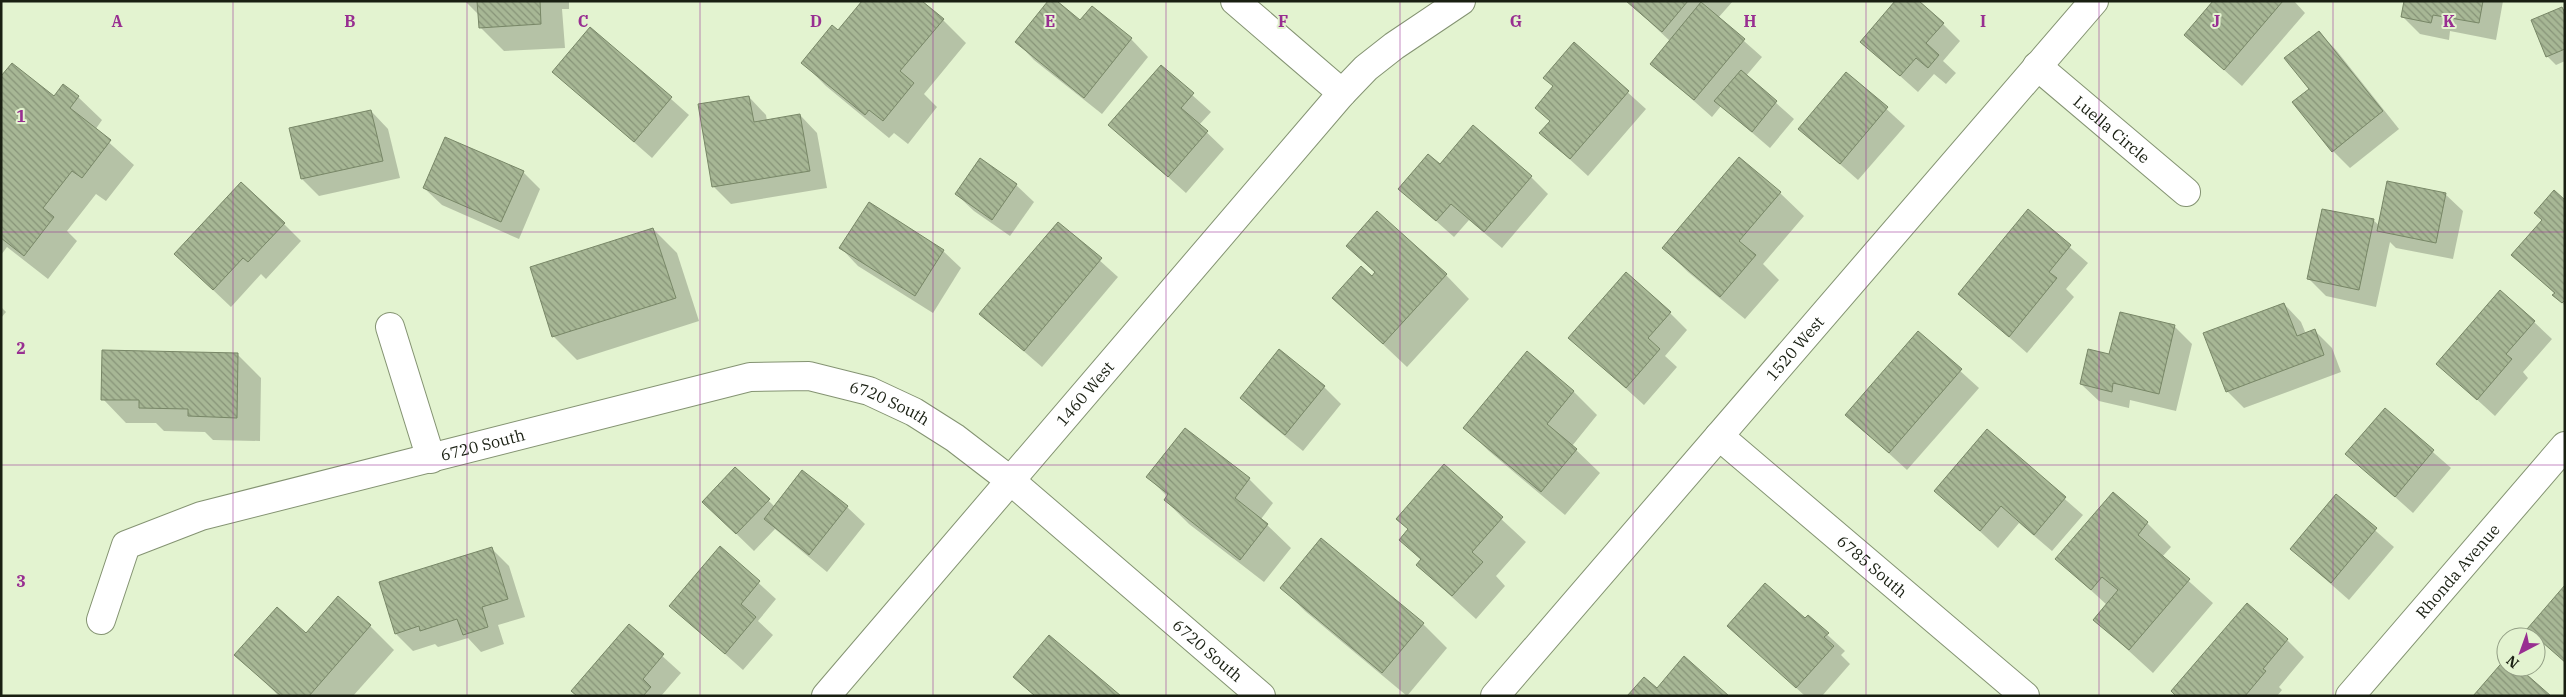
<svg xmlns="http://www.w3.org/2000/svg" width="2566" height="697" viewBox="0 0 2566 697" font-family="'IBM Plex Serif',serif">
<style>
.shadow{fill:#0003}
.building{fill:url(#building-back-hatch);stroke:#788767}
.lines{fill:none;stroke-linecap:round;stroke-linejoin:round}
.minor-casing{stroke:#849372;stroke-width:30}
.minor{stroke:#fff;stroke-width:28}
.grid{fill:none;stroke:#982e91;stroke-width:1;stroke-opacity:0.55}
.labels{text-anchor:middle;stroke-width:4;stroke-linejoin:round;paint-order:stroke}
.street-label{font-size:16px;fill:#191f12;stroke:#e3f3d0}
.grid-label{font-size:16px;text-anchor:middle;font-weight:bold;fill:#982e91;stroke:#e3f3d0;stroke-width:4;stroke-linejoin:round;paint-order:stroke}
</style>
<defs>
<pattern id="building-back-hatch" width="6" height="6" patternUnits="userSpaceOnUse" patternTransform="scale(1.25)"><rect width="6" height="6" fill="#a7b795"/><path d="M-1 5l2 2M0 0l6 6M5-1l2 2" fill="none" stroke="#879478"/></pattern>
</defs>
<rect width="100%" height="100%" fill="#e3f3d0"/>
<g class="shadow">
<polygon points="465,1 569,1 569,9 562,9 565,48 504,51 480,27 479,15"/>
<polygon points="1627,1 1733,1 1718,18 1762,57 1746,76 1794,119 1770,148 1721,106 1712,117 1651,63 1670,41"/>
<polygon points="2215,1 2294,1 2305,13 2242,86 2185,35"/>
<polygon points="2405,1 2503,1 2496,40 2450,31 2449,40 2420,34 2403,17"/>
<polygon points="2562,8 2565,11 2565,61 2556,65 2547,56"/>
<polygon points="943,20 966,43 924,94 937,107 908,144 894,133 889,138 826,86 803,63 838,32"/>
<polygon points="1943,24 1960,41 1943,61 1956,73 1946,84 1934,74 1918,92 1862,42"/>
<polygon points="591,28 689,115 652,158 554,72"/>
<polygon points="2319,32 2336,50 2399,129 2350,168 2333,151 2311,89"/>
<polygon points="1131,39 1148,57 1102,114 1034,60 1017,42"/>
<polygon points="1574,44 1646,109 1588,176 1541,133 1551,122 1537,108 1555,87"/>
<polygon points="1161,67 1211,112 1199,125 1224,149 1186,193 1110,125"/>
<polygon points="1847,73 1905,126 1858,180 1800,129"/>
<polygon points="1,78 55,98 78,97 102,120 95,130 134,165 106,201 96,194 67,231 77,241 48,279 7,247 1,255"/>
<polygon points="749,97 766,115 767,121 800,115 817,133 827,188 731,204 714,187"/>
<polygon points="371,111 388,129 400,178 319,196 302,179"/>
<polygon points="1440,166 1531,177 1548,194 1502,248 1469,220 1454,237 1400,189"/>
<polygon points="523,172 540,189 519,239 442,205 424,188"/>
<polygon points="1016,185 1034,202 1010,236 974,211 956,194"/>
<polygon points="1780,193 1804,216 1763,264 1779,280 1745,319 1688,272 1664,248"/>
<polygon points="2445,194 2463,211 2453,259 2396,248 2390,242 2376,307 2326,296 2309,279 2373,220 2380,226"/>
<polygon points="2565,201 2565,306 2555,294 2513,255"/>
<polygon points="869,204 943,251 961,268 933,313 858,266 841,248"/>
<polygon points="2028,211 2088,263 2066,289 2074,297 2027,353 1960,294"/>
<polygon points="1058,223 1118,277 1042,367 981,314"/>
<polygon points="284,224 301,241 266,279 261,274 231,307 193,271"/>
<polygon points="653,229 677,253 699,321 577,360 553,336"/>
<polygon points="1347,246 1446,275 1469,299 1407,367 1334,298 1376,274"/>
<polygon points="2284,304 2301,322 2306,334 2315,331 2332,348 2341,372 2244,408 2227,391"/>
<polygon points="1,307 6,312 1,318"/>
<polygon points="1670,313 1687,330 1665,356 1677,367 1644,405 1570,338"/>
<polygon points="2534,322 2552,339 2523,372 2528,378 2495,416 2438,364"/>
<polygon points="2174,326 2192,344 2176,411 2130,400 2129,408 2099,401 2081,384 2110,356"/>
<polygon points="1918,333 1979,388 1907,470 1847,415"/>
<polygon points="1527,353 1574,392 1597,415 1572,446 1600,473 1565,515 1489,451 1465,428"/>
<polygon points="237,354 261,378 260,441 213,440 205,432 164,431 156,423 126,423 103,399"/>
<polygon points="1324,387 1341,404 1303,451 1259,415 1241,398"/>
<polygon points="2385,410 2451,468 2413,513 2347,454"/>
<polygon points="1186,429 1249,479 1273,503 1261,519 1291,548 1264,582 1189,524 1165,500 1168,497 1148,477"/>
<polygon points="1987,431 2083,515 2052,551 2019,523 1998,548 1936,491"/>
<polygon points="1444,466 1526,542 1496,576 1505,586 1476,619 1417,565 1421,560 1400,540 1409,530"/>
<polygon points="735,468 775,507 847,507 865,524 827,572 775,529 754,551 721,519"/>
<polygon points="2336,496 2394,547 2349,600 2291,549"/>
<polygon points="2147,523 2171,547 2162,557 2213,603 2153,673 2094,619 2107,605 2057,559"/>
<polygon points="720,548 776,599 758,621 773,635 743,670 671,606"/>
<polygon points="492,549 509,566 525,617 498,625 504,644 481,652 468,638 438,647 435,644 413,651 396,634"/>
<polygon points="2565,587 2565,663 2529,629"/>
<polygon points="1282,588 1423,624 1447,648 1407,696 1305,611"/>
<polygon points="1808,617 1845,651 1841,655 1850,664 1822,696 1805,696 1729,626 1805,620"/>
<polygon points="370,626 394,650 353,696 279,696 236,655"/>
<polygon points="629,626 681,673 661,696 578,696"/>
<polygon points="2287,640 2304,657 2279,687 2282,690 2277,696 2177,696"/>
</g>
<g class="building">
<polygon points="477,1 540,1 541,24 479,28"/>
<polygon points="862,1 922,1 944,19 900,71 914,83 883,121 869,110 865,115 801,63 832,25 838,30"/>
<polygon points="1048,1 1057,1 1080,20 1092,6 1132,38 1084,98 1015,42"/>
<polygon points="1626,1 1688,1 1662,32"/>
<polygon points="1895,1 1919,1 1944,23 1926,43 1939,55 1928,68 1916,58 1900,76 1860,42"/>
<polygon points="2213,1 2283,1 2224,70 2184,35"/>
<polygon points="2404,1 2483,1 2479,23 2433,15 2431,23 2401,17"/>
<polygon points="1701,2 1745,39 1694,100 1650,64"/>
<polygon points="2562,7 2565,13 2565,49 2546,57 2531,20"/>
<polygon points="590,27 672,97 634,142 552,72"/>
<polygon points="2319,31 2383,111 2332,152 2292,102 2309,89 2284,58"/>
<polygon points="1574,42 1629,91 1570,159 1539,133 1550,121 1535,108 1553,86 1543,78"/>
<polygon points="12,63 54,96 63,84 79,96 70,108 111,140 82,178 72,171 43,208 54,217 24,256 1,238 1,76"/>
<polygon points="1161,65 1194,93 1181,108 1208,131 1168,177 1108,125"/>
<polygon points="1741,70 1777,101 1752,132 1714,101"/>
<polygon points="1846,72 1888,107 1840,164 1798,129"/>
<polygon points="749,96 754,122 800,114 810,171 712,187 698,104"/>
<polygon points="371,110 383,161 301,179 289,128"/>
<polygon points="1473,125 1532,176 1484,232 1451,204 1436,221 1398,189 1428,154 1440,164"/>
<polygon points="445,137 524,171 501,222 423,188"/>
<polygon points="1739,157 1781,192 1739,241 1756,255 1720,297 1662,248"/>
<polygon points="980,158 1017,184 992,220 955,194"/>
<polygon points="2387,181 2446,193 2436,243 2377,231"/>
<polygon points="241,182 285,223 248,262 243,258 213,290 174,254"/>
<polygon points="2554,190 2565,200 2565,300 2562,303 2552,295 2555,293 2511,255 2542,220 2534,213"/>
<polygon points="869,202 944,250 915,296 839,248"/>
<polygon points="2028,209 2071,245 2049,272 2057,278 2009,337 1958,294"/>
<polygon points="2322,209 2374,219 2359,290 2307,279"/>
<polygon points="1377,211 1447,274 1383,344 1332,298 1361,266 1372,276 1375,272 1346,246"/>
<polygon points="1058,222 1102,258 1024,351 979,314"/>
<polygon points="653,228 676,298 552,337 530,267"/>
<polygon points="1626,272 1671,312 1648,338 1660,349 1626,388 1568,338"/>
<polygon points="2500,290 2535,321 2506,354 2512,359 2477,400 2436,364"/>
<polygon points="2284,303 2297,336 2315,329 2324,355 2226,392 2203,333"/>
<polygon points="2120,312 2175,325 2159,394 2113,383 2112,392 2080,384 2088,349 2109,354"/>
<polygon points="1918,331 1962,369 1889,453 1845,415"/>
<polygon points="1279,349 1325,386 1285,435 1240,398"/>
<polygon points="102,350 238,353 237,418 188,416 188,409 139,408 139,400 101,400"/>
<polygon points="1527,351 1574,391 1547,424 1577,449 1541,492 1463,428"/>
<polygon points="2385,408 2434,450 2395,497 2345,454"/>
<polygon points="1185,428 1250,478 1235,498 1268,524 1240,560 1164,500 1168,494 1146,477"/>
<polygon points="1987,429 2066,497 2034,535 2001,506 1980,531 1934,491"/>
<polygon points="1444,464 1503,517 1472,552 1483,562 1452,596 1416,565 1421,559 1399,540 1408,529 1396,519"/>
<polygon points="735,467 770,499 736,534 702,502"/>
<polygon points="802,470 848,506 809,555 764,519"/>
<polygon points="2113,492 2148,522 2138,535 2190,579 2129,650 2093,620 2118,590 2102,577 2091,590 2055,559"/>
<polygon points="2336,494 2377,528 2331,583 2290,549"/>
<polygon points="1321,538 1424,623 1382,673 1280,588"/>
<polygon points="720,546 760,581 741,604 756,617 725,654 669,606"/>
<polygon points="492,547 508,599 482,607 488,627 463,635 457,619 420,631 419,626 395,634 379,582"/>
<polygon points="1765,583 1805,618 1808,615 1829,633 1824,637 1834,646 1796,688 1727,626"/>
<polygon points="2565,585 2565,662 2527,629"/>
<polygon points="338,596 371,625 309,696 281,696 234,655 277,607 306,633"/>
<polygon points="2247,603 2288,639 2263,669 2266,671 2245,696 2176,696 2171,691"/>
<polygon points="629,624 664,654 643,679 651,687 643,696 577,696 571,691"/>
<polygon points="1049,635 1121,696 1035,696 1013,677"/>
<polygon points="1684,656 1729,696 1627,696 1644,677 1657,688"/>
<polygon points="2506,658 2506,667 2518,667 2551,696 2473,696"/>
</g>
<g class="lines">
<defs>
<g id="minor">
<polyline points="1235,1 1342,93"/>
<path id="s1" d="M2037 66 2186 192"/>
<polyline points="390,327 431,459"/>
<path id="s2" d="M1719 436 2025 696"/>
<path id="s3" d="M101 620 126 545 201 516 750 377 809 376 869 391 914 412 955 438 1011 481 1261 696"/>
<path id="s4" d="M826 696 1342 93 1366 68 1394 46 1461 1"/>
<path id="s5" d="M1495 696 2094 1"/>
<path id="s6" d="M2350 696 2565 446"/>
</g>
</defs>
<use href="#minor" class="minor-casing"/>
<use href="#minor" class="minor"/>
</g>
<path class="grid" d="M233 1V696M467 1V696M700 1V696M933 1V696M1166 1V696M1400 1V696M1633 1V696M1866 1V696M2099 1V696M2333 1V696M1 232H2565M1 465H2565"/>
<g class="labels">
<g class="street-label">
<text dy="6" stroke="none"><textPath href="#s1" startOffset="98">Luella Circle</textPath></text>
<text dy="6" stroke="none"><textPath href="#s5" startOffset="459">1520 West</textPath></text>
<text dy="6" stroke="none"><textPath href="#s4" startOffset="398">1460 West</textPath></text>
<text dy="6" stroke="none"><textPath href="#s3" startOffset="870">6720 South</textPath></text>
<text dy="6" stroke="none"><textPath href="#s3" startOffset="450">6720 South</textPath></text>
<text dy="6" stroke="none"><textPath href="#s2" startOffset="201">6785 South</textPath></text>
<text dy="6" stroke="none"><textPath href="#s6" startOffset="165">Rhonda Avenue</textPath></text>
<text dy="6" stroke="none"><textPath href="#s3" startOffset="1275">6720 South</textPath></text>
</g>
</g>
<g class="grid-label">
<text x="117" y="27">A</text>
<text x="350" y="27">B</text>
<text x="583" y="27">C</text>
<text x="816" y="27">D</text>
<text x="1050" y="27">E</text>
<text x="1283" y="27">F</text>
<text x="1516" y="27">G</text>
<text x="1750" y="27">H</text>
<text x="1983" y="27">I</text>
<text x="2216" y="27">J</text>
<text x="2449" y="27">K</text>
<text x="21" y="122">1</text>
<text x="21" y="354">2</text>
<text x="21" y="587">3</text>
</g>
<rect width="2566" height="697" fill="none" stroke="#191f12" stroke-width="5"/>
<g transform="translate(2521 652) rotate(221)"><circle r="24" fill="#e3f3d0" stroke="#929e84"/>
<path d="M0-4L9 19L0 12L-9 19Z" fill="#982e91"/>
<text y="-8" font-size="14" font-weight="bold" text-anchor="middle" fill="#191f12">N</text>
</g>
</svg>
